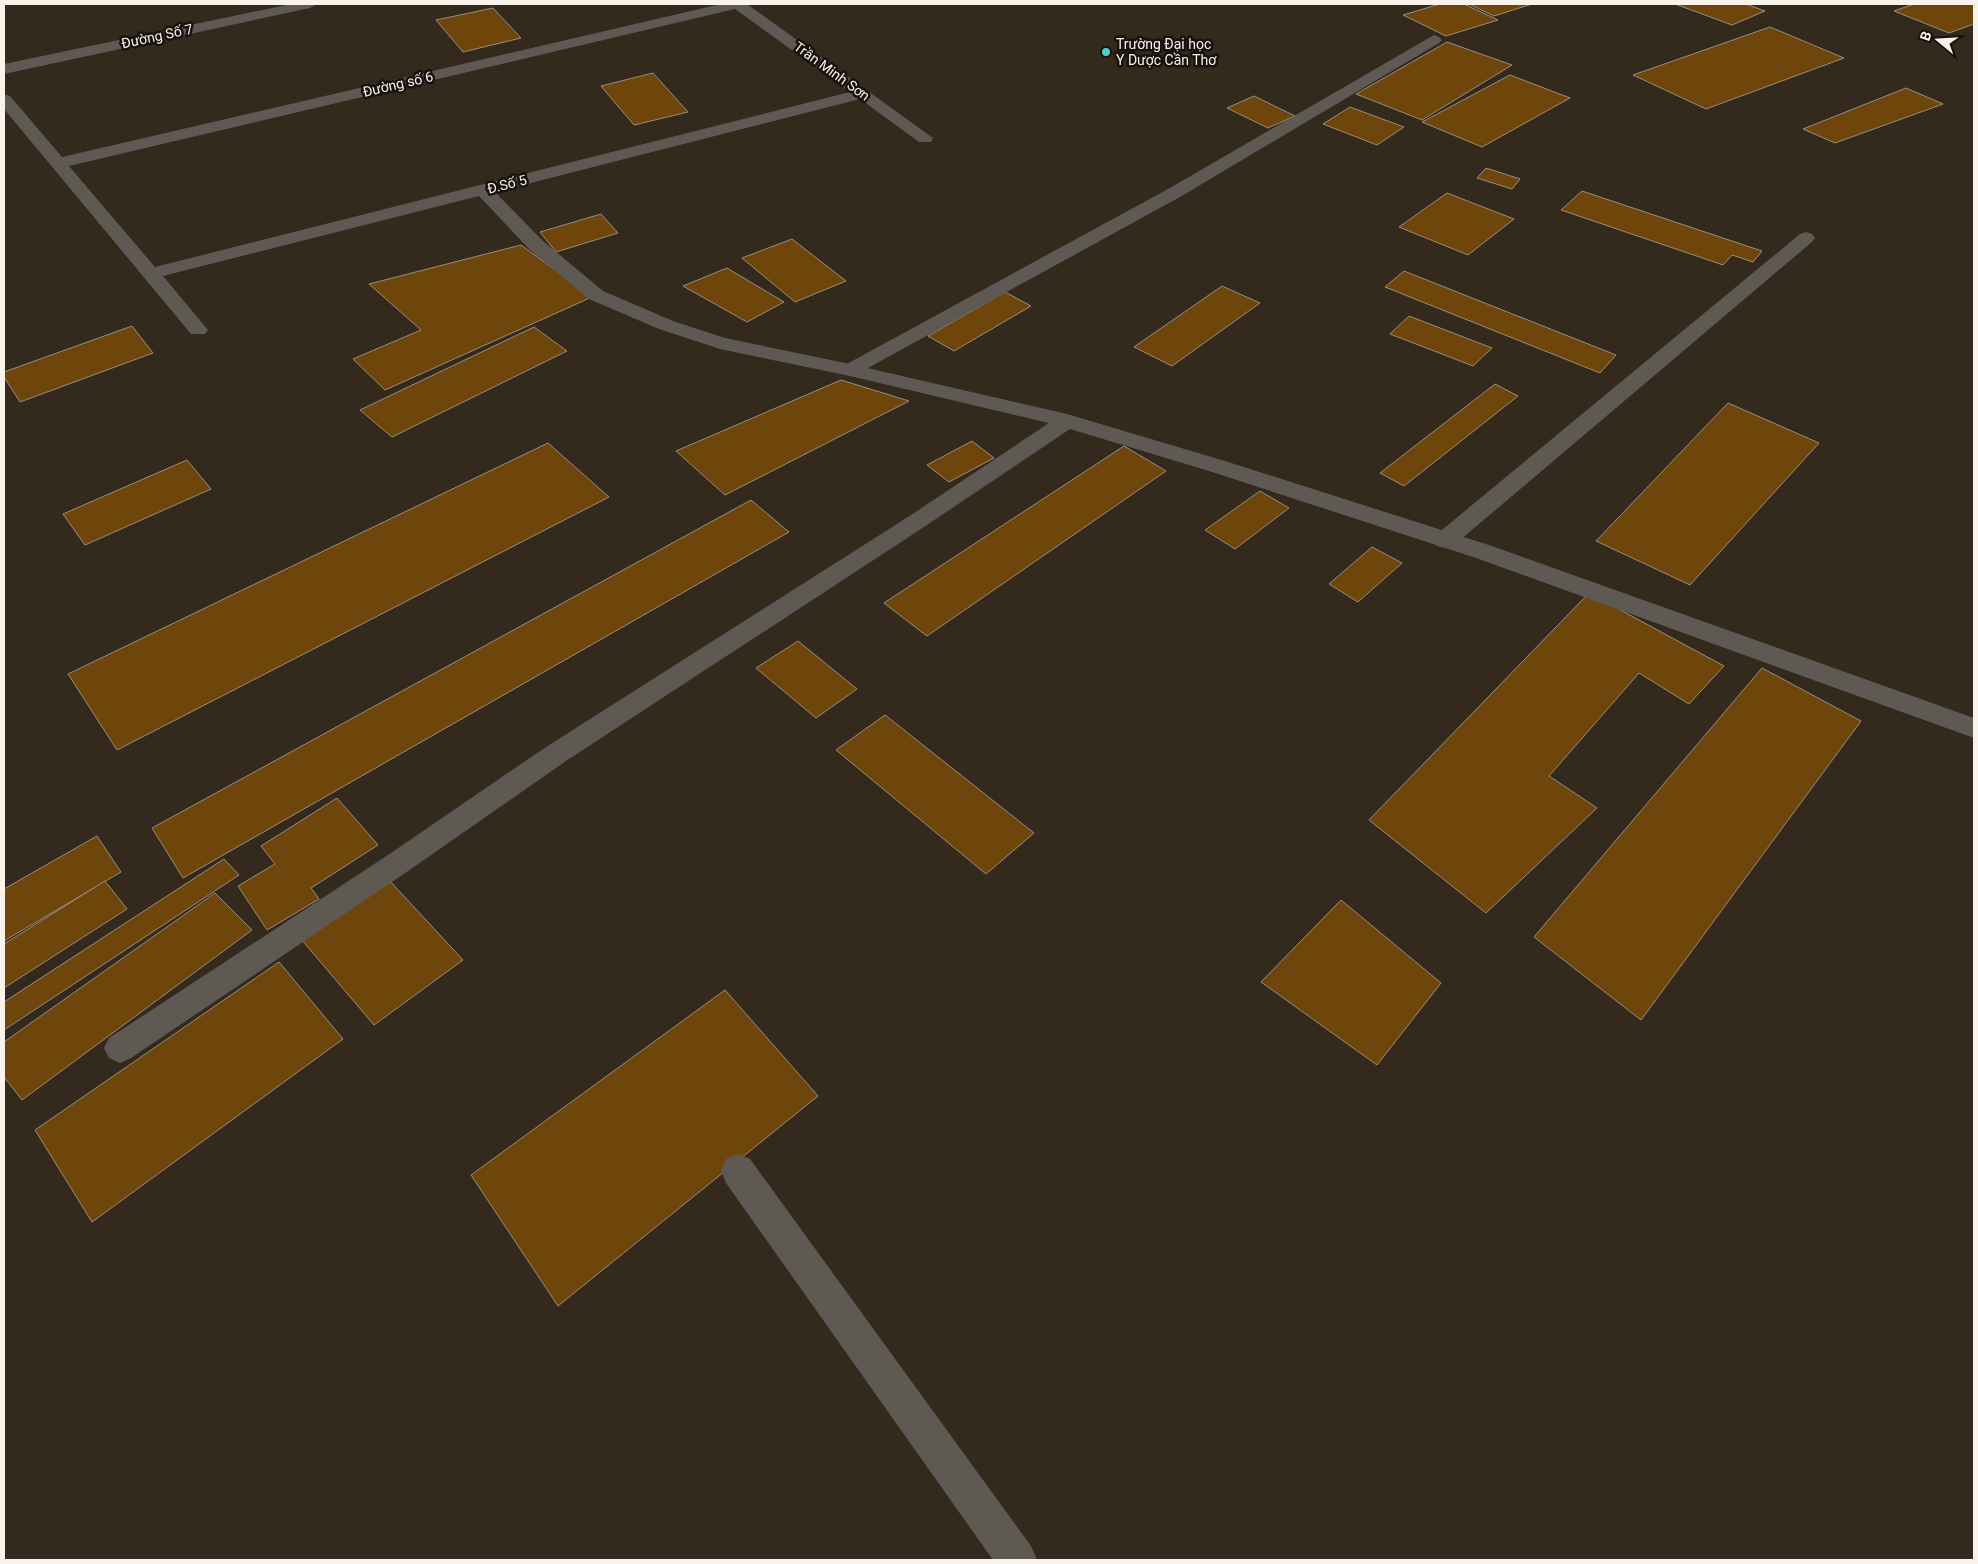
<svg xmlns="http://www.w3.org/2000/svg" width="1978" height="1564" viewBox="0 0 1978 1564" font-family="Roboto,sans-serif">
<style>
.building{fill:#6e460b;stroke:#9a8d7e}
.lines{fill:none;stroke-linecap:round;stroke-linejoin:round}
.service{fill:#5f5953;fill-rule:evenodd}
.minor{fill:#5f5953;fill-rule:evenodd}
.poi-dot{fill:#53cdcb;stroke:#17120d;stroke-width:2}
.labels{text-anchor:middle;stroke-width:5;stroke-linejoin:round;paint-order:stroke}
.far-street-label{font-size:14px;fill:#faf3eb;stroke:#17120d}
.far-poi-label{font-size:14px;fill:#faf3eb;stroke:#17120d;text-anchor:start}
</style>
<rect width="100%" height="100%" fill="#33291c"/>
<g class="building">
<polygon points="1440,4 1464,4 1498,20 1446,36 1403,15"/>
<polygon points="1469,4 1532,4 1494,16"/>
<polygon points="1675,4 1746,4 1765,11 1732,25"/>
<polygon points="1914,4 1974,4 1974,24 1949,33 1894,11"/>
<polygon points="493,8 521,38 463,52 436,20"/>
<polygon points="1770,27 1844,58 1706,109 1633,75"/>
<polygon points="1447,42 1512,65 1422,120 1356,94"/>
<polygon points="653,73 688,112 634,125 601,86"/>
<polygon points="1510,75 1570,98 1482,147 1422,122"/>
<polygon points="1906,88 1943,104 1835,143 1803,129"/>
<polygon points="1254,96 1295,116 1268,128 1227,108"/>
<polygon points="1350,107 1404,127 1377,145 1323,124"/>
<polygon points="1486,168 1520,179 1512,189 1477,178"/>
<polygon points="1582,191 1762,251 1753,262 1732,255 1723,265 1561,210"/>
<polygon points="1447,193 1514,219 1468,255 1399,227"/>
<polygon points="601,214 618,233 556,252 540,232"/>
<polygon points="792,239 846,281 795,302 742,258"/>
<polygon points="521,245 592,297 385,390 353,359 421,330 369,284"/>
<polygon points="727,268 784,302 747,322 683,286"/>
<polygon points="1404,271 1616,355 1600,373 1385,287"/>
<polygon points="1222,286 1260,303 1172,366 1134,347"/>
<polygon points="1005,292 1031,306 954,351 928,336"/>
<polygon points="1409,316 1492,348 1473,366 1390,334"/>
<polygon points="132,326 153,353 20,402 4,377 4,372"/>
<polygon points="534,327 567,351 392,437 360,410"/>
<polygon points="841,380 909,401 725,495 676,451"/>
<polygon points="1495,384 1518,396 1404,486 1380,473"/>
<polygon points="1728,403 1819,443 1690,585 1596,541"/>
<polygon points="972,441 994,458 949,482 927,465"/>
<polygon points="548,443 609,497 117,750 68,674"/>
<polygon points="1124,446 1166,471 927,636 884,603"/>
<polygon points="187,460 211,489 85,545 63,514"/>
<polygon points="1260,491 1289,508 1235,549 1205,530"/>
<polygon points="751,500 789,532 183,878 152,828"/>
<polygon points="1372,547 1402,563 1358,602 1329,584"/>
<polygon points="1589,593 1724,666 1689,704 1639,673 1549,776 1597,808 1486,913 1369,820"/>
<polygon points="798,641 857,689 816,718 756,668"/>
<polygon points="1762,668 1861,721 1641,1020 1534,937"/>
<polygon points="885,715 1034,833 986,874 836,750"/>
<polygon points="337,798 378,845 311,888 319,899 267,930 238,886 275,864 261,846"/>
<polygon points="97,836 121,872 4,941 4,889"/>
<polygon points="224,859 239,875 4,1030 4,1002"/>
<polygon points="388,879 463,960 374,1025 301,939"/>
<polygon points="105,881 127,909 4,988 4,944"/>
<polygon points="215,893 252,930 22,1100 4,1077 4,1042"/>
<polygon points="1341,900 1441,983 1377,1065 1261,982"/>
<polygon points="279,962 343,1039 92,1222 35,1130"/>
<polygon points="725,990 818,1096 558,1306 471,1175"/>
</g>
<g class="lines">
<g class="service">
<polygon points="1434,35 1439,37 1442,40 1439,43 1180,197 857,374 850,376 843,374 840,370 843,366 1168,189"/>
<polygon points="1806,232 1812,234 1815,238 1812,242 1453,546 1445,548 1437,546 1433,540 1437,534 1800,234"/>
<polygon points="738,1154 750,1159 1031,1546 1037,1560 993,1560 726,1183 721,1171 726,1159"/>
</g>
<g class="minor">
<polygon points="291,4 317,4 310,8 4,74 4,64"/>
<path d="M721 4H747L933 138 931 142H919L860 99 495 192 543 241 603 291 673 321 725 338 850 364 1067 414 1225 461 1492 546 1974 718V738L1476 558 1209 471 1070 429 924 527 566 761 411 869 131 1058 120 1063 109 1058 104 1048 109 1038 391 853 546 747 908 517 1049 423 850 376 720 349 659 329 589 299 529 249 479 196 163 276 208 330 205 334H191L4 109V94L10 96 62 157ZM735 9 850 92 155 267 69 166Z"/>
</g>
</g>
<circle class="poi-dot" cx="1106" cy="52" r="5"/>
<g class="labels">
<g class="far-street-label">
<text transform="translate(157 36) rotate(-12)" y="5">Đường Số 7</text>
<text transform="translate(832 71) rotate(36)" y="5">Trần Minh Sơn</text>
<text transform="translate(398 84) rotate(-13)" y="5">Đường số 6</text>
<text transform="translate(507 184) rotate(-14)" y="5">Đ.Số 5</text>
</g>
<g class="far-poi-label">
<text x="1116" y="49">Trường Đại học<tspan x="1116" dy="16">Y Dược Cần Thơ</tspan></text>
</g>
</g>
<rect width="1978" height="1564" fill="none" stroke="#faf3eb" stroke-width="10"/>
<g transform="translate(1938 40) rotate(288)" stroke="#17120d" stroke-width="4" paint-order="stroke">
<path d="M0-4L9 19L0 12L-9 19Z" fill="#faf3eb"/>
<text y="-8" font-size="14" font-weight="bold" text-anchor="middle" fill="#faf3eb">B</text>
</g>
</svg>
